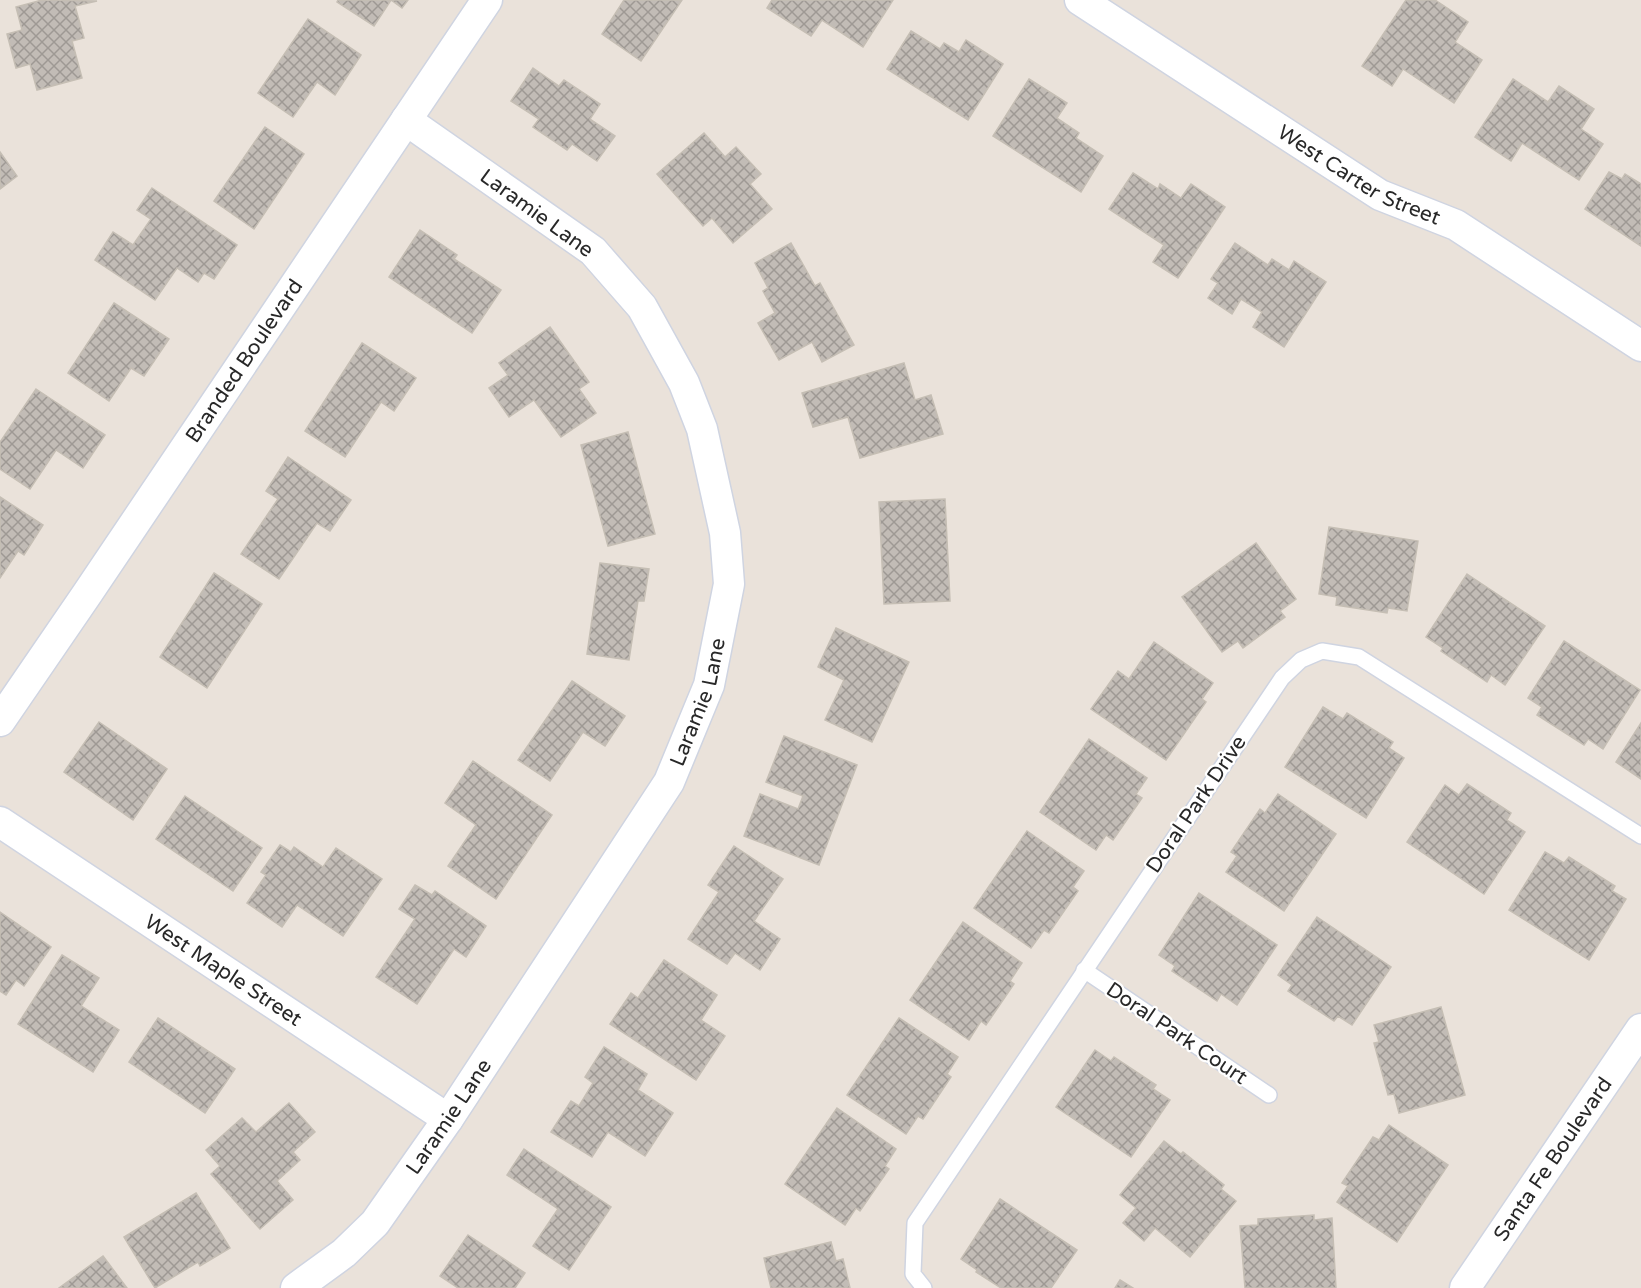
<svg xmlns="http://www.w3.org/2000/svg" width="1641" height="1288" viewBox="0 0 1641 1288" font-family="'Varela Round',sans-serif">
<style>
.building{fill:url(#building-cross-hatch);stroke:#c5beb4;stroke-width:1.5}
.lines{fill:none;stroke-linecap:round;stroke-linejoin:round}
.service-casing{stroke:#cfd4e1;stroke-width:18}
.minor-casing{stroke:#cfd4e1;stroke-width:33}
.service{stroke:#fff;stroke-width:15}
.minor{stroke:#fff;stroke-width:30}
.labels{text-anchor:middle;stroke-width:4.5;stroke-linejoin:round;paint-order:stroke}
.street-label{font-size:21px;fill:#282828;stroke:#fff}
</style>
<defs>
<pattern id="building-cross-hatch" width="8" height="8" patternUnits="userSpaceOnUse" patternTransform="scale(1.5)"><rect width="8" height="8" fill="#c2bcb6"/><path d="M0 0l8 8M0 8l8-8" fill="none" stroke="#9e9994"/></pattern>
</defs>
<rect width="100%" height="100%" fill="#eae2da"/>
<g class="building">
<polygon points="42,0 97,1 75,6 84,38 72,41 82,78 37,90 30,64 16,68 7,34 22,30 16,7"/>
<polygon points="338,0 408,0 402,8 391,0 374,26 337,2"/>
<polygon points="624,0 682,0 641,61 602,34"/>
<polygon points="772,0 893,0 863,47 822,20 811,36 767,8"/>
<polygon points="1406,0 1435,0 1468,22 1455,42 1482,60 1454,103 1403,69 1392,86 1362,66"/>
<polygon points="308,19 361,55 335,95 317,82 293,117 258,93"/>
<polygon points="911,31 940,49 944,43 959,52 966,40 1003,64 968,120 887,69"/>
<polygon points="533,68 559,86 564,80 600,104 590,119 615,136 597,161 572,144 567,150 533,127 539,119 511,101"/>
<polygon points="1029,79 1067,103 1057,118 1079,133 1076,138 1103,156 1081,192 993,136"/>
<polygon points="1513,79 1548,102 1559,86 1594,109 1581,129 1603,144 1579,180 1522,143 1511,161 1475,137"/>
<polygon points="265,127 304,154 254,229 214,201"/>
<polygon points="704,133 725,157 736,147 761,174 750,184 772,209 733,243 712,218 703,226 657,174"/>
<polygon points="0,152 17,176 0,189"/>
<polygon points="1609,172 1622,179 1625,174 1641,184 1641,246 1585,209"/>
<polygon points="1133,173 1158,189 1160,184 1181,198 1191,184 1225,207 1178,278 1153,262 1164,245 1109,209"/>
<polygon points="152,188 237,245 214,279 204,273 198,282 177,268 155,300 95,260 113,232 133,245 151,219 137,210"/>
<polygon points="420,230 457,255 454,259 501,290 472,333 389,277"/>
<polygon points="791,243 815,286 820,283 854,345 822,362 812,342 779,360 758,323 775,313 763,291 768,288 755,263"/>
<polygon points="1235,243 1268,265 1272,259 1289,270 1294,261 1326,282 1284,347 1253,327 1262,312 1241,299 1232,314 1208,298 1218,283 1211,279"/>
<polygon points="114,303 169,339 144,376 131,368 109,401 68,373"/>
<polygon points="550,327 589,382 579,389 596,413 561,437 534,400 509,417 489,388 508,375 499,363"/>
<polygon points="362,343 416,378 394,411 381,402 345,457 305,431"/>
<polygon points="904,363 915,400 931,395 943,434 860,458 848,417 813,427 802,393"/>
<polygon points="36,389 105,435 83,468 56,450 30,489 0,469 0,442"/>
<polygon points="628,432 655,534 608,546 581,445"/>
<polygon points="288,457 351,500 330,531 317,523 279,579 241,554 278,499 266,491"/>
<polygon points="0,497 43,525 24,555 18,551 0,578"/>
<polygon points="945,499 950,601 884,604 879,502"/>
<polygon points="1329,527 1418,541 1407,611 1388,608 1387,613 1336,605 1337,597 1319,594"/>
<polygon points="1256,543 1296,599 1280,611 1285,617 1243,648 1238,641 1222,652 1182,597"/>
<polygon points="600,563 649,569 644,601 638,601 629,660 587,654"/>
<polygon points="214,573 262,604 207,688 160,657"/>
<polygon points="1467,574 1545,626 1505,685 1491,675 1487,682 1441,651 1443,648 1426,637"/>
<polygon points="836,628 909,662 872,742 825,720 844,680 818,667"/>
<polygon points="1564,641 1640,690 1603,749 1588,739 1584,745 1537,715 1542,707 1528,698"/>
<polygon points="1154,642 1213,683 1202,699 1206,702 1166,760 1091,709 1118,671 1129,679"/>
<polygon points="572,681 625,716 605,746 583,732 550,781 518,760"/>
<polygon points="1323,707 1343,719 1347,713 1393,742 1389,748 1404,758 1366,818 1285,767"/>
<polygon points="99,722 167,769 133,820 64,772"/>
<polygon points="1641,723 1641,779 1616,762"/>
<polygon points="784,736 857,765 819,865 744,836 760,794 798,809 803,796 766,782"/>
<polygon points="1089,739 1147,778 1136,794 1142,798 1113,840 1106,835 1096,850 1040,812"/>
<polygon points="473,761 552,815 496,899 448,866 476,825 445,803"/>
<polygon points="1467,784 1511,813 1507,820 1525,832 1484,894 1407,842 1445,785 1459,795"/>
<polygon points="1278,794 1336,834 1284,911 1226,872 1237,856 1231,852 1260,809 1265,813"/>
<polygon points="185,796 262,848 233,891 156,839"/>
<polygon points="1027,831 1084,871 1073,887 1078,891 1049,933 1044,930 1031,948 974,908"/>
<polygon points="280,845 291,852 294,847 323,867 336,848 382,879 343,936 297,905 282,927 247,903 266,875 261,872"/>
<polygon points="734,846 783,879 754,921 780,939 760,970 735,953 727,964 688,939 719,892 708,885"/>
<polygon points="1545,852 1564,863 1569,857 1615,886 1612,891 1626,899 1589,960 1509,910"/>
<polygon points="415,885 432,895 435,891 486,926 466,957 454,949 417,1004 376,977 415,919 399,909"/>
<polygon points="1199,893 1277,945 1237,1005 1221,994 1217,1001 1172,971 1175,966 1159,955"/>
<polygon points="0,912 51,947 24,986 16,980 6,995 0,991"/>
<polygon points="1317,917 1391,967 1352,1025 1338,1016 1334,1021 1288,991 1292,985 1278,975"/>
<polygon points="963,922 1022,963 1010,981 1014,984 986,1025 981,1021 969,1040 910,1000"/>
<polygon points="62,955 99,978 81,1006 119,1030 93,1072 18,1024"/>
<polygon points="664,960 717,995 701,1020 725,1036 696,1080 610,1024 631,993 638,998"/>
<polygon points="1441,1007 1465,1095 1399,1113 1394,1094 1388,1095 1374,1043 1379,1042 1374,1025"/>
<polygon points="158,1018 235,1069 205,1113 129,1062"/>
<polygon points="899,1018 958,1057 947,1074 951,1077 923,1119 918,1116 906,1134 847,1095"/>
<polygon points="604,1047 647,1074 638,1090 673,1113 645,1156 608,1132 592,1157 551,1132 571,1101 579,1106 593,1083 585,1077"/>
<polygon points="1095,1050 1111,1061 1114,1057 1156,1085 1153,1089 1170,1100 1131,1157 1056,1107"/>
<polygon points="289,1103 315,1132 293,1152 300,1160 277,1181 293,1200 260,1229 211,1174 220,1166 206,1150 242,1118 256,1132"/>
<polygon points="837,1108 896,1149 885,1166 889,1169 860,1211 856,1208 845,1225 785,1184"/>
<polygon points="1389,1125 1448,1165 1397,1242 1337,1202 1348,1186 1342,1183 1373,1137 1379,1140"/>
<polygon points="1164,1141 1181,1154 1183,1152 1224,1185 1221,1189 1236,1201 1190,1257 1155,1228 1144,1241 1123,1223 1136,1208 1120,1195"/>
<polygon points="524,1149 611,1207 569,1270 533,1246 558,1209 507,1175"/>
<polygon points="196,1193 230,1248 200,1266 198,1262 155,1288 124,1237"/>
<polygon points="1000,1199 1077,1250 1051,1288 1001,1288 976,1272 977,1270 961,1259"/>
<polygon points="1314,1215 1314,1220 1332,1218 1336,1288 1245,1288 1240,1226 1258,1225 1258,1219"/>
<polygon points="468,1235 525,1273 515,1288 458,1288 440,1276"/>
<polygon points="831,1242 836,1261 843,1259 850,1288 771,1288 764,1258"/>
<polygon points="103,1256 127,1288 59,1288"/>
<polygon points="1120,1280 1133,1288 1115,1288"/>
</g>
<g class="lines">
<defs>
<g id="service">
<polyline points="1084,970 1269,1095"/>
<polyline points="924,1288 913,1274 915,1223 1282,678 1301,660 1322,651 1359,657 1641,836"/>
</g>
<g id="minor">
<path id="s1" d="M1080 0 1380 195 1456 225 1641 346"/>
<path id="s2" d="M0 721 87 594 487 0"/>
<path id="s3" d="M0 822 448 1119"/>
<path id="s4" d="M296 1288 344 1253 375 1223 448 1119 669 782 709 685 729 584 725 533 702 429 684 383 642 307 593 251 406 120"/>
<path id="s5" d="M1465 1288 1641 1029"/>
</g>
</defs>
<use href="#service" class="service-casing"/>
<use href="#minor" class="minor-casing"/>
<use href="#service" class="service"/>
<use href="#minor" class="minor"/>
</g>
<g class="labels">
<g class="street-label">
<text dy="7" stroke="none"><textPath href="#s1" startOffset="330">West Carter Street</textPath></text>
<text transform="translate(537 213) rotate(36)" y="7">Laramie Lane</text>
<text dy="7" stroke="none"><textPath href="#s2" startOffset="435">Branded Boulevard</textPath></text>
<text dy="7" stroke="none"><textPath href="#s4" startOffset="718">Laramie Lane</textPath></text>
<text transform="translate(1196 804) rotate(-56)" y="7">Doral Park Drive</text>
<text dy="7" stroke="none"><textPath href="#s3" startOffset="268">West Maple Street</textPath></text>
<text transform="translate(1177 1033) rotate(34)" y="7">Doral Park Court</text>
<text dy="7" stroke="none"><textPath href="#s4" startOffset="232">Laramie Lane</textPath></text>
<text dy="7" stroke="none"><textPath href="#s5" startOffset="156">Santa Fe Boulevard</textPath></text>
</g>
</g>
</svg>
